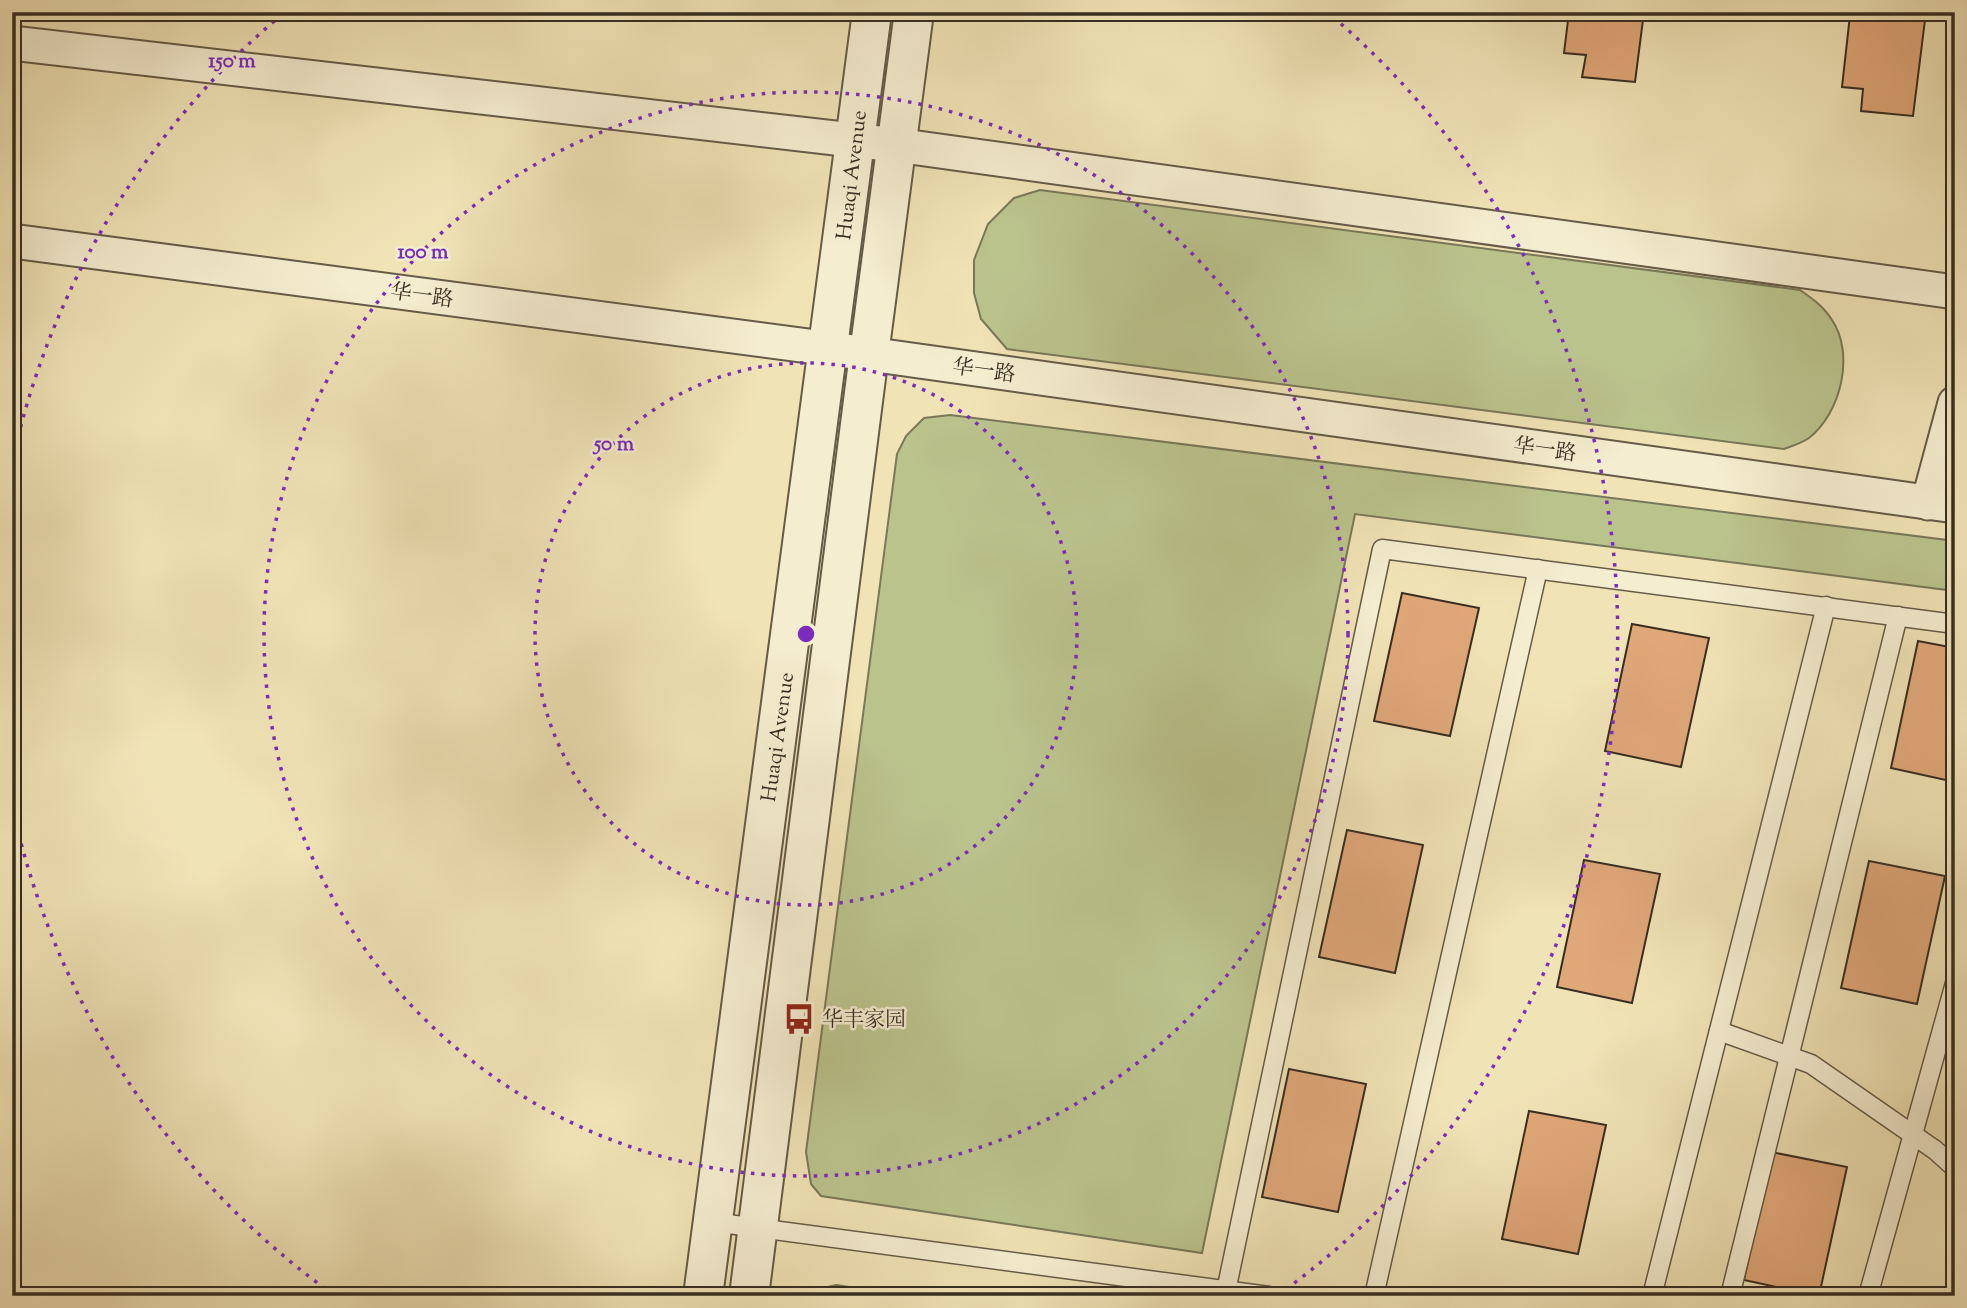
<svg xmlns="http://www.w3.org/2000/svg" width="1967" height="1308" viewBox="0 0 1967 1308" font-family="'Sorts Mill Goudy','Noto Serif SC',serif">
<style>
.green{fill:#bbc38d;stroke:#797858;stroke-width:2}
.building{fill:#e0a779;stroke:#372e22;stroke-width:2}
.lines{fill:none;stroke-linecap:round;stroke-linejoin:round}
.service-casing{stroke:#655b47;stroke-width:21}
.minor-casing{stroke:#655b47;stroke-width:37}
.tertiary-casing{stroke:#655b47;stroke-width:42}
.service{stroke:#f5edd0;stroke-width:18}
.minor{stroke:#f5edd0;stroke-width:33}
.tertiary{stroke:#f5edd0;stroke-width:38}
.ring{fill:none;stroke:#7b2cbf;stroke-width:3.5;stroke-dasharray:3.5 7}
.labels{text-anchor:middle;stroke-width:5;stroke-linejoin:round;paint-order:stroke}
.street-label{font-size:21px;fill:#372e22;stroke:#f5edd0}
.poi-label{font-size:21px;fill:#372e22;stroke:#f5edd0;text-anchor:start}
.centre{fill:#7b2cbf;stroke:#f5edd0;stroke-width:3.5}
.ring-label{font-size:21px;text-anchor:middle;font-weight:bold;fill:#7b2cbf;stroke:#f5edd0;stroke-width:5;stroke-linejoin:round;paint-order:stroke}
</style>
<rect width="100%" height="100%" fill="#f0e3b6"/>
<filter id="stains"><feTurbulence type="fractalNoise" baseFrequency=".00286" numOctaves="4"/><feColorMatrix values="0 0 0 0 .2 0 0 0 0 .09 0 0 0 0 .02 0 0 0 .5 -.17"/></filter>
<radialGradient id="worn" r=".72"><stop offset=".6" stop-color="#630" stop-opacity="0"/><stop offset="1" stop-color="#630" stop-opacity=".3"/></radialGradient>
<g class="green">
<path d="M1040 190 1800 290C1813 299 1824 307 1832 320 1855 354 1841 413 1809 438 1802 443 1792 446 1784 449L1007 349 981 319 974 293V260L988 224 1014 198Z"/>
<polygon points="950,415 1955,541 1955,591 1355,514 1202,1253 821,1196 811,1184 806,1152 897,454 906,436 924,418"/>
<polygon points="836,1285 910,1296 803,1296 806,1292"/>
</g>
<g class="building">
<polygon points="1569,12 1644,12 1635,82 1582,77 1586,55 1564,53"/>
<polygon points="1870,12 1926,12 1913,116 1861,111 1863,89 1842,87 1850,15 1869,16"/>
<polygon points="1402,593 1479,608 1450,736 1374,721"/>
<polygon points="1632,624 1709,638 1681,767 1605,751"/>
<polygon points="1918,641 1955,648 1955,782 1891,768"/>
<polygon points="1347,830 1423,845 1395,973 1319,957"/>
<polygon points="1584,860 1660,874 1632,1003 1557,987"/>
<polygon points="1869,861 1945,876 1917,1004 1841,988"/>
<polygon points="1289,1069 1366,1084 1338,1212 1262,1197"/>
<polygon points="1529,1111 1606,1125 1578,1254 1502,1239"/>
<polygon points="1771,1152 1847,1167 1819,1296 1744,1280"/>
</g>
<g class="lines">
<defs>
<g id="service">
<polyline points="1719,1031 1811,1064 1935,1150 1955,1168"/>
<polyline points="713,1222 1269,1296"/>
<polyline points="1226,1291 1382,549 1955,624"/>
<polyline points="1374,1296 1538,569"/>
<polyline points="1652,1296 1826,606"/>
<polyline points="1730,1296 1898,616"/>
<polyline points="1868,1296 1955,983"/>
</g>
<g id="minor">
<polyline points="12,43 896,145 1955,292"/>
<polyline points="12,241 869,354 1955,506"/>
<polyline points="1928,503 1955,403"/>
</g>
<g id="tertiary">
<polyline points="703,1296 872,12"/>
<polyline points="749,1296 869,354 914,12"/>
</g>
</defs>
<use href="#service" class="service-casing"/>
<use href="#minor" class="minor-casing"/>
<use href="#tertiary" class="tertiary-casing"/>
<use href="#service" class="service"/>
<use href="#minor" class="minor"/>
<use href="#tertiary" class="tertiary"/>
</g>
<g class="ring">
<circle cx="806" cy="634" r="271"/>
<circle cx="806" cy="634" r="542"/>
<path d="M334 1295A812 812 0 0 1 13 810M13 458A812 812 0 0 1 279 17M1333 17A812 812 0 0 1 1278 1295"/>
</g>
<defs>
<symbol id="bus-bare" viewBox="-9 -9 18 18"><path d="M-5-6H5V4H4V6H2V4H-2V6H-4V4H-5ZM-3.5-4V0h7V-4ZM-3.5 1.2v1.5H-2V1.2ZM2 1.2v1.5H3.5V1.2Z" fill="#8f2418" stroke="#f5edd0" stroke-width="2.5" paint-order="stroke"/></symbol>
</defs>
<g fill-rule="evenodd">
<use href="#bus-bare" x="777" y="997" width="44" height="44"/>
</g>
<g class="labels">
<g class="street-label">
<text transform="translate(851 175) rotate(-83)" y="7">Huaqi Avenue</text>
<text transform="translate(422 295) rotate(8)" y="7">华一路</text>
<text transform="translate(984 370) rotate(8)" y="7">华一路</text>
<text transform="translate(1545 449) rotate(8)" y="7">华一路</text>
<text transform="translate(777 737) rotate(-82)" y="7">Huaqi Avenue</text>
</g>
<g class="poi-label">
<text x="822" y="1026">华丰家园</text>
</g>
</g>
<circle cx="806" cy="634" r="10" class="centre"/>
<g class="ring-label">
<text x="232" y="67">150 m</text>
<text x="423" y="258">100 m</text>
<text x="614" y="450">50 m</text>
</g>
<rect width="1967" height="1308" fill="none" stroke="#f0e3b6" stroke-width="42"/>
<rect x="14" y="14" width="1939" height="1280" fill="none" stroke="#372e22" stroke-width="3.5"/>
<rect x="21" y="21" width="1925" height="1266" fill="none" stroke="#372e22" stroke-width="2"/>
<rect width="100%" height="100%" filter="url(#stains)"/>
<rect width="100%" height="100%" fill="url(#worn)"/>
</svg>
